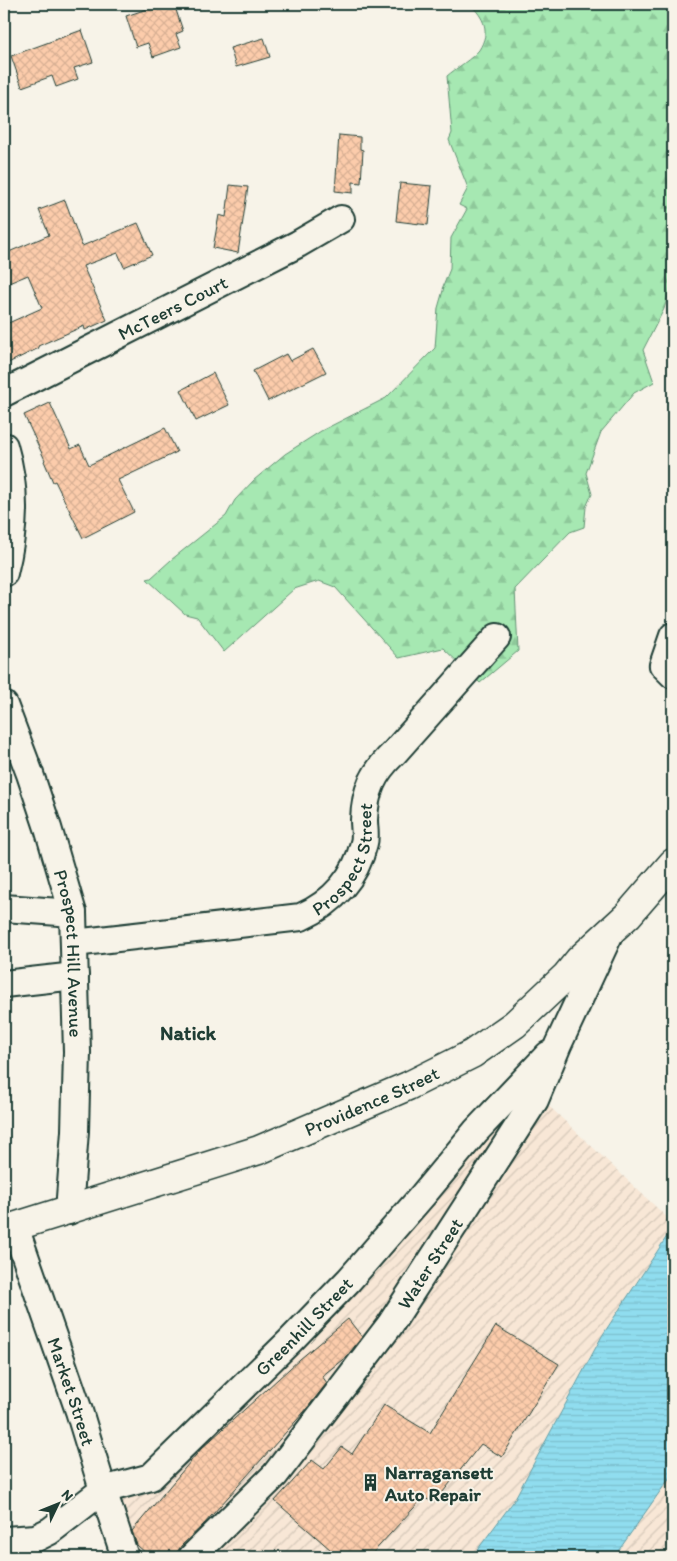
<svg xmlns="http://www.w3.org/2000/svg" width="677" height="1561" viewBox="0 0 677 1561" font-family="Itim,sans-serif">
<style>
.industrial{fill:url(#industrial-furrows)}
.forest{fill:url(#forest-firs);stroke:#629273}
.water{fill:url(#water-rules);stroke:#639da4}
.building{fill:url(#building-cross-hatch);stroke:#1f3d34}
.lines{fill:none;stroke-linecap:round;stroke-linejoin:round}
.minor-casing{stroke:#1f3d34;stroke-width:30}
.secondary-casing{stroke:#1f3d34;stroke-width:31}
.minor{stroke:#f7f3e8;stroke-width:26}
.secondary{stroke:#f7f3e8;stroke-width:28}
.labels{text-anchor:middle;stroke-width:4;stroke-linejoin:round;paint-order:stroke}
.street-label{font-size:19px;fill:#1f3d34;stroke:#f7f3e8}
.poi-label{font-size:19px;font-weight:bold;fill:#1f3d34;stroke:#f7f3e8;text-anchor:start}
.neighbourhood-label{font-size:20px;font-weight:bold;fill:#1f3d34;stroke:#f7f3e8}
</style>
<defs>
<pattern id="industrial-furrows" width="10" height="10" patternUnits="userSpaceOnUse" patternTransform="scale(1.25)"><rect width="10" height="10" fill="#f8e7d6"/><path d="M-1 1l2-2M0 10L10 0M9 11l2-2" fill="none" stroke="#d4c7b8"/></pattern>
<pattern id="forest-firs" width="22" height="20" patternUnits="userSpaceOnUse" patternTransform="scale(1.25)"><rect width="22" height="20" fill="#a6e8b2"/><path d="M5 1l3.5 6h-7zM16 11l3.5 6h-7z" fill="#8ec89a"/></pattern>
<pattern id="water-rules" width="6" height="5" patternUnits="userSpaceOnUse" patternTransform="scale(1.25)"><rect width="6" height="5" fill="#90ddef"/><path d="M0 2.5h6" fill="none" stroke="#7cbfce"/></pattern>
<pattern id="building-cross-hatch" width="8" height="8" patternUnits="userSpaceOnUse" patternTransform="scale(1.25)"><rect width="8" height="8" fill="#fcccab"/><path d="M0 0l8 8M0 8l8-8" fill="none" stroke="#d8b094"/></pattern>
</defs>
<rect width="100%" height="100%" fill="#f7f3e8"/>
<filter id="ink" filterUnits="userSpaceOnUse"><feTurbulence type="fractalNoise" baseFrequency=".02" numOctaves="2"/><feDisplacementMap in="SourceGraphic" scale="10" xChannelSelector="R" yChannelSelector="G"/><feConvolveMatrix kernelMatrix="1 2 1 2 8 2 1 2 1" color-interpolation-filters="sRGB"/></filter>
<g filter="url(#ink)">
<g class="industrial">
<polygon points="515,1074 673,1223 673,1226 602,1336 513,1502 472,1557 127,1557 113,1480 174,1446 298,1335"/>
<polygon points="673,1473 673,1557 614,1557 664,1484"/>
</g>
<path class="forest" d="M470 4H673V279L664 309 643 350 654 382 634 393 601 432 586 473 592 494 586 507 584 527 570 532 515 589 518 651 480 683 443 648 399 658 335 587 319 581 294 589 224 652 197 617 185 614 147 579 151 578 171 560 226 516 235 500 254 480 285 454 321 431 386 398 435 348 438 308 444 287 442 289 450 269 451 238 467 209 459 205 468 188 449 140 452 133 447 76C455 69 473 58 479 50 491 31 484 18 470 4Z"/>
<polygon class="water" points="673,1227 673,1473 614,1557 472,1557 513,1502 602,1336"/>
<g class="building">
<polygon points="162,4 174,4 183,31 176,34 181,47 153,57 148,43 136,47 126,16"/>
<polygon points="82,30 93,62 74,68 78,79 56,87 52,76 22,87 11,56"/>
<polygon points="264,38 270,57 236,67 230,48"/>
<polygon points="339,135 360,137 360,149 363,150 361,183 353,182 353,193 335,191"/>
<polygon points="400,183 432,186 428,225 396,221"/>
<polygon points="230,185 248,187 238,253 213,248 219,215 226,217"/>
<polygon points="65,200 82,246 138,223 152,255 124,267 118,253 83,266 107,320 85,330 84,326 38,346 39,348 4,365 4,325 42,308 28,275 4,285 4,254 49,235 39,210"/>
<polygon points="313,349 326,372 268,401 253,371 286,354 290,361"/>
<polygon points="213,373 229,405 196,421 181,390"/>
<polygon points="50,403 71,449 80,445 89,465 165,428 177,452 118,480 134,512 83,538 55,481 53,482 44,461 45,460 24,415"/>
<polygon points="348,1319 362,1337 347,1356 322,1376 327,1383 304,1412 204,1524 181,1546 174,1557 150,1557 137,1545 132,1531 201,1449 300,1359"/>
<polygon points="496,1326 559,1364 502,1457 481,1444 435,1502 423,1498 369,1557 339,1557 275,1501 312,1460 324,1469 342,1447 352,1454 384,1405 430,1433"/>
</g>
<g class="lines">
<defs>
<g id="minor">
<path id="s1" d="M4 393 298 244 341 219"/>
<path d="M4 446C17 490 15 529 4 573"/>
<polyline points="673,636 663,665 673,675"/>
<path id="s2" d="M4 705 30 774 48 828 73 913 77 1052 75 1131 69 1211"/>
<polyline points="4,908 73,913"/>
<path id="s3" d="M74 943 301 917C333 903 356 877 364 843 366 836 364 828 364 820 365 791 373 773 394 753L497 637"/>
<polyline points="4,984 75,976"/>
<path id="s4" d="M15 1227 79 1411 103 1490 125 1557"/>
<path id="s5" d="M4 1540 36 1538 50 1531 103 1490 151 1477 290 1341 349 1280 423 1195 476 1131 548 1055"/>
<path id="s6" d="M192 1557 275 1475 390 1325 535 1100 558 1045 611 931"/>
</g>
<g id="secondary">
<path id="s7" d="M4 1230 259 1150 408 1086 472 1054 515 1024 566 976 579 960 628 915 673 863"/>
</g>
</defs>
<use href="#minor" class="minor-casing"/>
<use href="#secondary" class="secondary-casing"/>
<use href="#minor" class="minor"/>
<use href="#secondary" class="secondary"/>
</g>
</g>
<defs>
<symbol id="building-bare" viewBox="-9 -9 18 18"><path d="M-4-6H4V6H1V3H-1V6H-4ZM-2.5-4.3h1.7v1.8h-1.7ZM.8-4.3h1.7v1.8H.8ZM-2.5-1h1.7V.8h-1.7ZM.8-1h1.7V.8H.8Z" fill="#1f3d34" stroke="#f7f3e8" stroke-width="2.5" paint-order="stroke"/></symbol>
</defs>
<g fill-rule="evenodd">
<use href="#building-bare" x="358" y="1470" width="25" height="25"/>
</g>
<g class="labels">
<g class="street-label">
<text dy="7" stroke="none"><textPath href="#s1" startOffset="189">McTeers Court</textPath></text>
<text dy="7" stroke="none"><textPath href="#s3" startOffset="306">Prospect Street</textPath></text>
<text dy="7" stroke="none"><textPath href="#s2" startOffset="259">Prospect Hill Avenue</textPath></text>
<text dy="7" stroke="none"><textPath href="#s7" startOffset="390">Providence Street</textPath></text>
<text dy="7" stroke="none"><textPath href="#s6" startOffset="379">Water Street</textPath></text>
<text dy="7" stroke="none"><textPath href="#s5" startOffset="379">Greenhill Street</textPath></text>
<text dy="7" stroke="none"><textPath href="#s4" startOffset="174">Market Street</textPath></text>
</g>
<g class="poi-label">
<text x="385" y="1479">Narragansett<tspan x="385" dy="22">Auto Repair</tspan></text>
</g>
<g class="neighbourhood-label">
<text x="188" y="1040">Natick</text>
</g>
</g>
<rect width="677" height="1561" fill="none" stroke="#f7f3e8" stroke-width="20"/>
<rect x="10" y="10" width="657" height="1541" fill="none" stroke="#1f3d34" stroke-width="2" filter="url(#ink)"/>
<g transform="translate(58 1504) rotate(47)" stroke="#f7f3e8" stroke-width="4" paint-order="stroke">
<path d="M0-4L9 19L0 12L-9 19Z" fill="#1f3d34"/>
<text y="-8" font-size="14" font-weight="bold" text-anchor="middle" fill="#1f3d34">N</text>
</g>
</svg>
